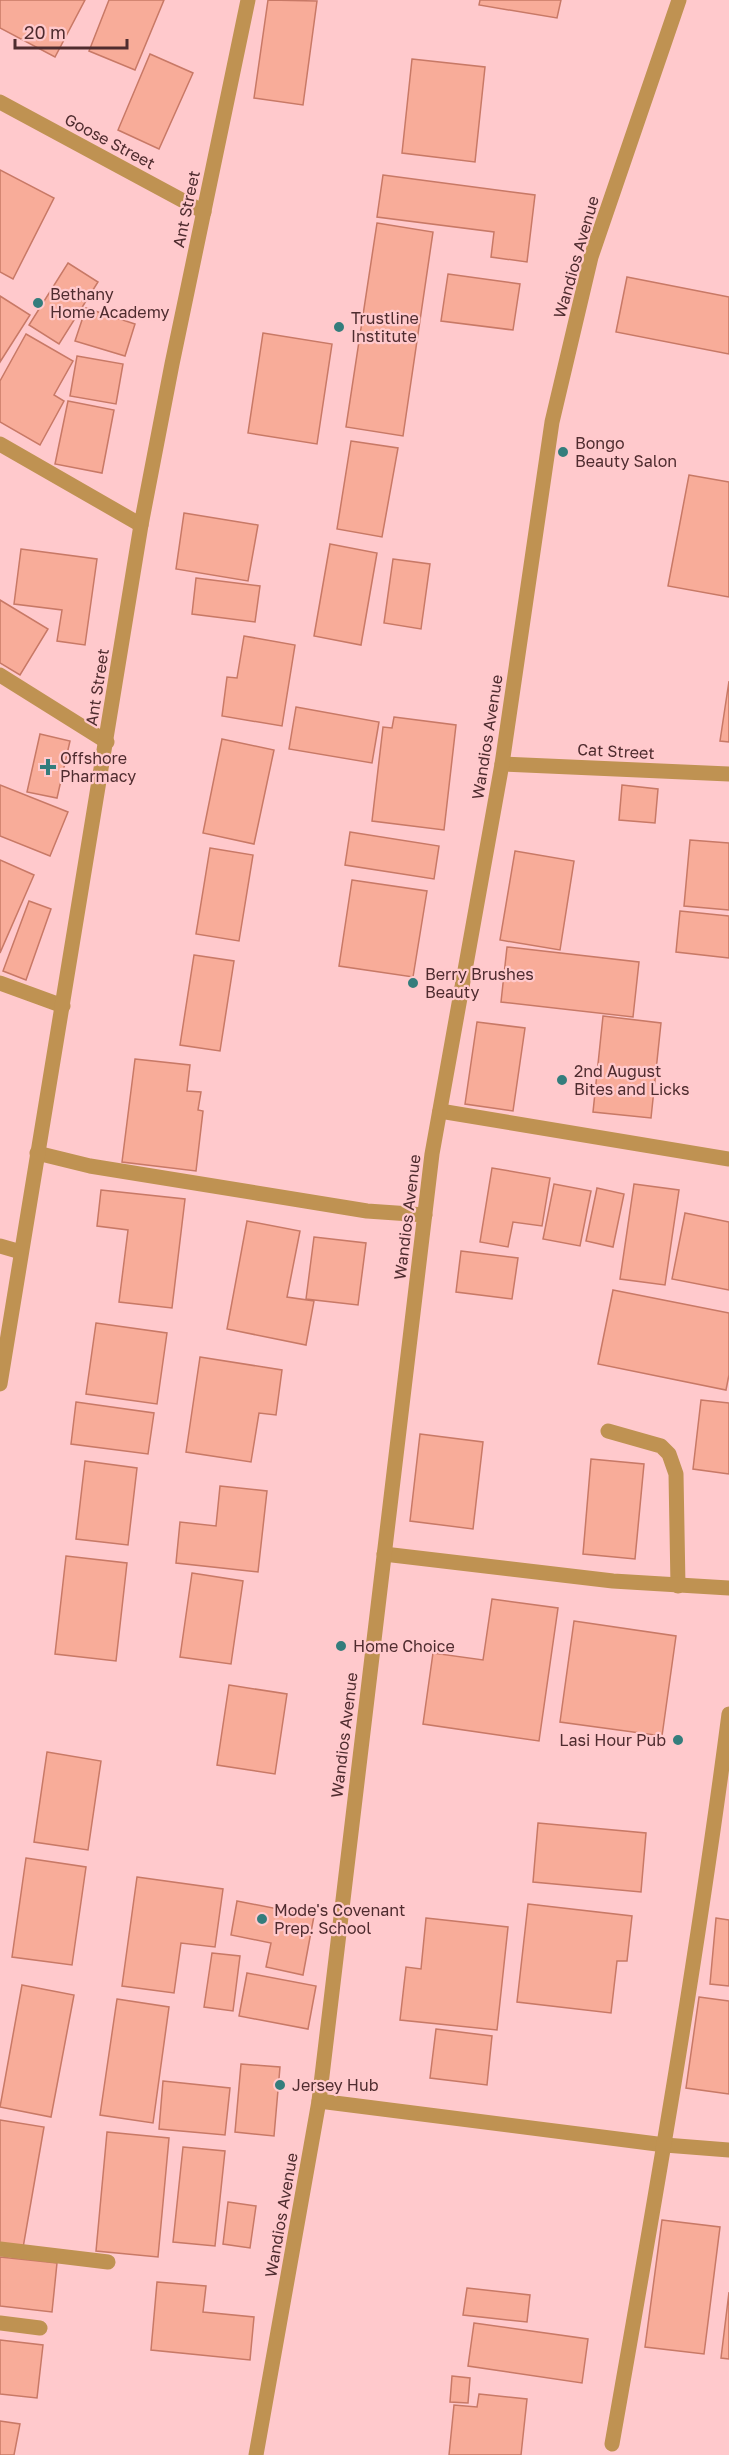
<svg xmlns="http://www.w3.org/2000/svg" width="729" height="2455" viewBox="0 0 729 2455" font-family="'Golos Text',sans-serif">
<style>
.building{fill:#f8ac99;stroke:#c87966;stroke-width:1.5}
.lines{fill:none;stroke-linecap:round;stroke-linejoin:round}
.lane{stroke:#bf9252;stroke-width:15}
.street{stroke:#bf9252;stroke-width:15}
.poi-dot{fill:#347d7c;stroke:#ffc9cc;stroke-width:2}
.labels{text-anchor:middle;stroke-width:4.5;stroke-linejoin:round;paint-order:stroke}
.street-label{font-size:16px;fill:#4f2c2f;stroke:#ffc9cc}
.poi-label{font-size:16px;fill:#4f2c2f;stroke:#ffc9cc;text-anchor:start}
</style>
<rect width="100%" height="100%" fill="#ffc9cc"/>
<g class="building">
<polygon points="0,0 85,0 55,57 0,28"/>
<polygon points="109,0 164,0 135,70 89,51"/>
<polygon points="268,0 317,1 303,105 254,98"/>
<polygon points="480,0 561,0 557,18 479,5"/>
<polygon points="150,54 193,73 159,149 118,130"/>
<polygon points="412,59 485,67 475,162 402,153"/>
<polygon points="0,170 54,198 13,279 0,272"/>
<polygon points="383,175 535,195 527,262 491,257 494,232 377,217"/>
<polygon points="377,223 433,232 403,436 346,427"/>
<polygon points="68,263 98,282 59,344 29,325"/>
<polygon points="448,274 520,284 513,330 441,321"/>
<polygon points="627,277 729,297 729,354 616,332"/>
<polygon points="0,296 30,315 0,362"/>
<polygon points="86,308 135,324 125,356 75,341"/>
<polygon points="263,333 332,344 317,444 248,433"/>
<polygon points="26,334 73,361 54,395 64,401 40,445 0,422 0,381"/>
<polygon points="77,356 123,364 116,404 70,396"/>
<polygon points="68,401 114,410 102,473 55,464"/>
<polygon points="351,441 398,448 382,537 337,529"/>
<polygon points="689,475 729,482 729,597 668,586"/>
<polygon points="184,513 258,525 248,581 176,569"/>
<polygon points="330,544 377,553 361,645 314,636"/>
<polygon points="21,549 97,559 85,645 57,641 62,610 14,604"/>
<polygon points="393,559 430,564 421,629 384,623"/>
<polygon points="196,578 260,586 255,622 192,614"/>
<polygon points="0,600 48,629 20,675 0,663"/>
<polygon points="244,636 295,645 282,726 222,716 227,677 237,678"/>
<polygon points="729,681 729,742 720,741"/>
<polygon points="296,707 379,722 372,763 289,749"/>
<polygon points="394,717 456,725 444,830 372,821 383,727 392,728"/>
<polygon points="40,734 70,741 57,798 27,792"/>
<polygon points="222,739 274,750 254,844 203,833"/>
<polygon points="0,785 68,812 50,856 0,836"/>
<polygon points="622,785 658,789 655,823 619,820"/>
<polygon points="350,832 439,846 434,879 345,865"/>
<polygon points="690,840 729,843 729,910 684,906"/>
<polygon points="210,848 253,855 239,941 196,934"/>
<polygon points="515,851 574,861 560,950 500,940"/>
<polygon points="0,860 34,875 0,953"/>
<polygon points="352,880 427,891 413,977 339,966"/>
<polygon points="29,901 51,909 26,980 3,971"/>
<polygon points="680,911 729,916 729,958 676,952"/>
<polygon points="507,947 639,962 633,1017 501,1002"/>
<polygon points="194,955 234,961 220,1051 180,1045"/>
<polygon points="603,1016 661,1023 651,1118 593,1112"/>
<polygon points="477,1022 525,1028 513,1111 465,1104"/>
<polygon points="135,1059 190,1065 187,1091 201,1092 198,1110 203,1111 196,1171 122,1162"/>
<polygon points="492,1168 550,1178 542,1226 513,1222 508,1247 480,1242"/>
<polygon points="554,1184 591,1191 580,1246 543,1239"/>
<polygon points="634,1184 679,1190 665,1285 620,1279"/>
<polygon points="597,1188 624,1194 613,1247 586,1241"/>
<polygon points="101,1190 185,1199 172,1308 119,1302 128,1230 97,1226"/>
<polygon points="685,1213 729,1222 729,1290 672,1279"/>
<polygon points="247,1221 300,1231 287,1297 314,1301 306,1345 227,1329"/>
<polygon points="314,1237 366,1243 358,1305 306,1299"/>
<polygon points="461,1251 518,1258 512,1299 456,1292"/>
<polygon points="613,1290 729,1313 729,1375 726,1390 598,1364"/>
<polygon points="96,1323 167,1333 157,1404 86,1394"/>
<polygon points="200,1357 282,1370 276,1415 259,1413 251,1462 186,1452"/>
<polygon points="701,1400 729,1403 729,1474 693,1469"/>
<polygon points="76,1402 154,1413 148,1454 71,1444"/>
<polygon points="420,1434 483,1442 473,1529 410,1521"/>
<polygon points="591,1459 644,1464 635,1559 583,1554"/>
<polygon points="85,1461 137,1468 128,1545 76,1539"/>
<polygon points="220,1486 267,1491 258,1572 176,1563 180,1522 216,1526"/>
<polygon points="66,1556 127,1563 116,1661 55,1654"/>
<polygon points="192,1573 243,1581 231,1664 180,1657"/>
<polygon points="492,1599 558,1608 539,1741 423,1724 433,1653 483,1660"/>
<polygon points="574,1621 676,1636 662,1736 560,1722"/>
<polygon points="229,1685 287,1694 275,1774 217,1765"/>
<polygon points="47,1752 101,1761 88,1850 34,1842"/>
<polygon points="538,1823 646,1833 641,1892 533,1882"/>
<polygon points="26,1858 86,1867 72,1965 12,1957"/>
<polygon points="137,1877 223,1889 215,1947 181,1943 174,1993 122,1986"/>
<polygon points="237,1901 314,1916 303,1975 266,1967 271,1943 231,1935"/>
<polygon points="528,1904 632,1916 627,1961 617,1961 611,2013 517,2002"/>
<polygon points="426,1918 508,1927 497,2030 400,2020 406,1967 421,1969"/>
<polygon points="716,1918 729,1920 729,1986 710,1984"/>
<polygon points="212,1953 240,1956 233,2011 204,2007"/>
<polygon points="247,1973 316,1986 308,2029 239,2016"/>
<polygon points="22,1985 74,1995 51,2117 0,2107"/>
<polygon points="699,1997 729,2001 729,2094 686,2088"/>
<polygon points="117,1999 169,2007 153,2123 100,2115"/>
<polygon points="436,2029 492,2036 487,2085 430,2078"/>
<polygon points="241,2064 280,2067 274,2136 235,2132"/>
<polygon points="163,2081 230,2088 225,2135 159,2129"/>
<polygon points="0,2120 44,2127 23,2248 0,2244"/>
<polygon points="107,2132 169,2138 158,2257 96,2251"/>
<polygon points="183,2147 225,2151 215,2246 173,2242"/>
<polygon points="228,2202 256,2206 250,2248 223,2244"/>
<polygon points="662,2220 720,2227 704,2354 645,2347"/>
<polygon points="0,2257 57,2263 52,2312 0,2306"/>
<polygon points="157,2282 206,2286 203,2312 254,2317 250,2360 151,2350"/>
<polygon points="467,2288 530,2295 527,2322 463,2315"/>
<polygon points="729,2292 729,2359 721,2358"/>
<polygon points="474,2323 588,2339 582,2383 468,2366"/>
<polygon points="0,2340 43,2345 37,2398 0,2394"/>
<polygon points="452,2376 470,2378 468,2403 450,2402"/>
<polygon points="479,2394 527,2399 521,2455 449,2455 454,2405 477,2407"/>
<polygon points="0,2421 20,2424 14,2455 0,2455"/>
</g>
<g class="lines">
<g class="lane">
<polyline points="37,1153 90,1166 367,1211 425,1215"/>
<polyline points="608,1431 661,1446 669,1454 676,1474 678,1586"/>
<polyline points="0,2249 108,2262"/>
<polyline points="0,2323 40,2328"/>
</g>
<g class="street">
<polyline points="0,102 204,212"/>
<polyline points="0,444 141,525"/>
<polyline points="0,675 107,742"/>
<polyline points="502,764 729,774"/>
<polyline points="0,983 63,1006"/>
<polyline points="440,1111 729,1159"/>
<polyline points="0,1246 21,1252"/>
<polyline points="0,1384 141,525 172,364 248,0"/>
<polyline points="384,1554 613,1581 729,1588"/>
<polyline points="319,2101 665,2145 729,2150"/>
<path d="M612 2444C655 2201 697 1959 729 1714"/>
<polyline points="256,2455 319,2101 432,1154 502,764 552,422 591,257 679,0"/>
</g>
</g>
<g class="poi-dot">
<circle cx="38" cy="303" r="6"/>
<circle cx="339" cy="327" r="6"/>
<circle cx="563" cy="452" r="6"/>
<path d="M45 758h6v6h6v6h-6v6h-6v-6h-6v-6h6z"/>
<circle cx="413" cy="983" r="6"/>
<circle cx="562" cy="1080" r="6"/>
<circle cx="341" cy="1646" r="6"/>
<circle cx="678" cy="1740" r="6"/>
<circle cx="262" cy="1919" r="6"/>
<circle cx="280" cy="2085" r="6"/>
</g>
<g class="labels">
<g class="street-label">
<text transform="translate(110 141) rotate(28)" y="6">Goose Street</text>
<text transform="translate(186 209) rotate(-78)" y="6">Ant Street</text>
<text transform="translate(576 257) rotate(-74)" y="6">Wandios Avenue</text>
<text transform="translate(97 687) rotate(-81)" y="6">Ant Street</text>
<text transform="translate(487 737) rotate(-81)" y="6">Wandios Avenue</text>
<text transform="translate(616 751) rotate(3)" y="6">Cat Street</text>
<text transform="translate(407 1217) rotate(-83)" y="6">Wandios Avenue</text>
<text transform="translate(344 1735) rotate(-83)" y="6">Wandios Avenue</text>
<text transform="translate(281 2215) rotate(-80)" y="6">Wandios Avenue</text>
</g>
<g class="poi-label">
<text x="50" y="300">Bethany<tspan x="50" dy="18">Home Academy</tspan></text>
<text x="351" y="324">Trustline<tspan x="351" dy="18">Institute</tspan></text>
<text x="575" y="449">Bongo<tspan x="575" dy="18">Beauty Salon</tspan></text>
<text x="60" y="764">Offshore<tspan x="60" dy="18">Pharmacy</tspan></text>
<text x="425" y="980">Berry Brushes<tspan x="425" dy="18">Beauty</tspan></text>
<text x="574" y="1077">2nd August<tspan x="574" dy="18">Bites and Licks</tspan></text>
<text x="353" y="1652">Home Choice</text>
<text x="666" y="1746" text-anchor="end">Lasi Hour Pub</text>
<text x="274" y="1916">Mode's Covenant<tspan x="274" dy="18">Prep. School</tspan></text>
<text x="292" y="2091">Jersey Hub</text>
</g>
</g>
<path d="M15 39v9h112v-9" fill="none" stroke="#4f2c2f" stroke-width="3"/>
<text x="24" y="39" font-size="18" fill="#4f2c2f" stroke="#ffc9cc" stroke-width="4.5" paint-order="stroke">20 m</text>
</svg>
